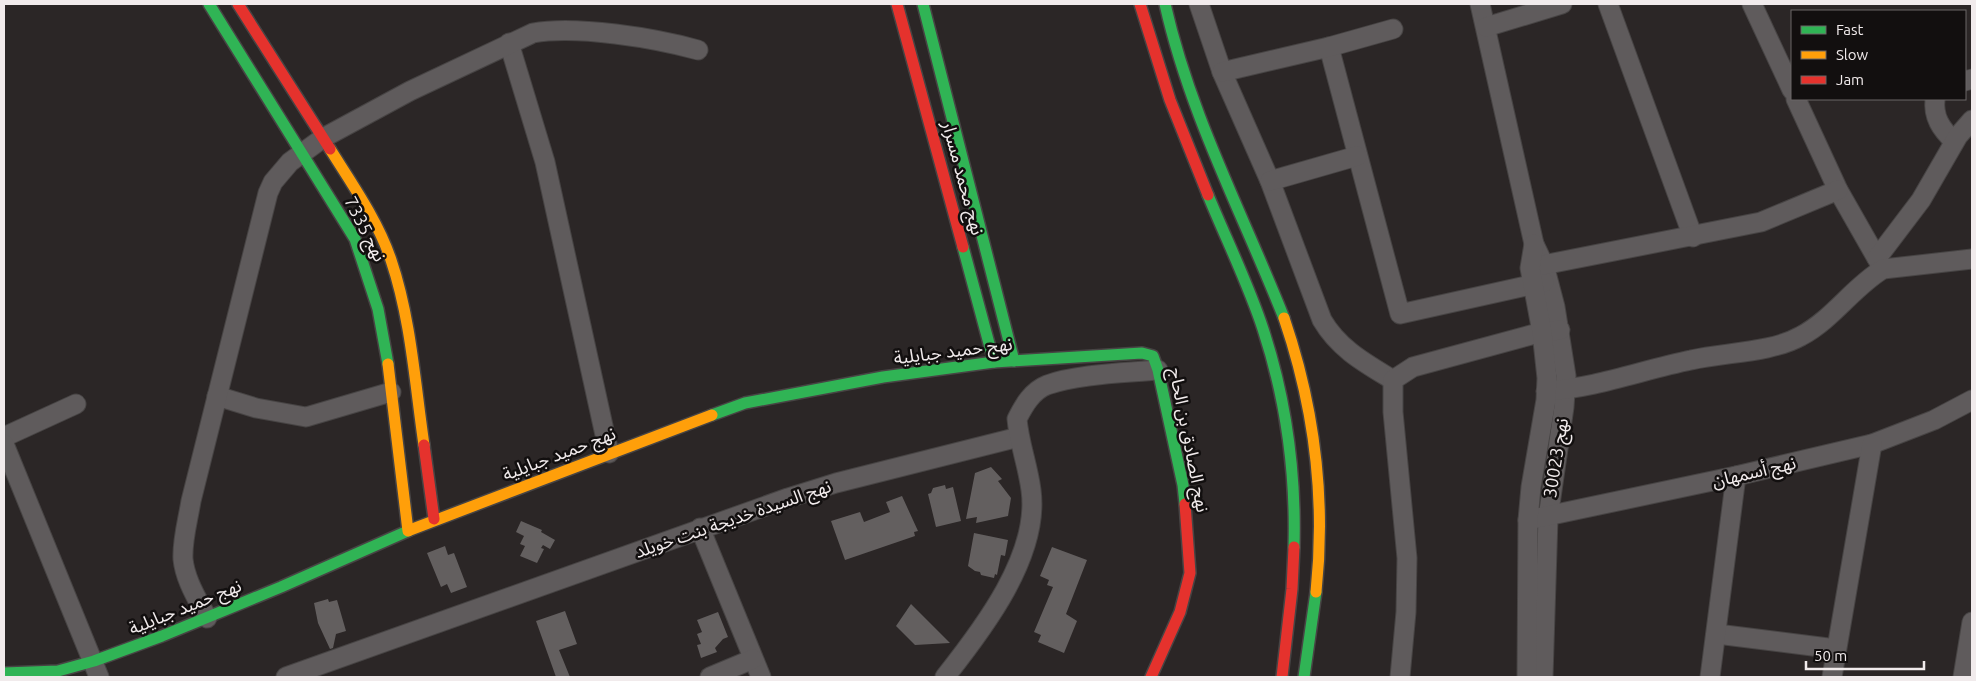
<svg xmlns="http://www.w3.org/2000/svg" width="1976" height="681" viewBox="0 0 1976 681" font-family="Ubuntu,'Noto Sans Arabic',sans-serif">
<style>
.building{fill:#635f5f}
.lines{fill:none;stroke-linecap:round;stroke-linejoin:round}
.street-casing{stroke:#474444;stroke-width:21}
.fast-casing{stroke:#474444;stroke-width:14}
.slow-casing{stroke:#474444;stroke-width:14}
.jam-casing{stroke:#474444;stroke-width:14}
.street{stroke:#5f5b5c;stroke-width:19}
.fast{stroke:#30b455;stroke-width:11}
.slow{stroke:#ff9f0a;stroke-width:11}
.jam{stroke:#e5322d;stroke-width:11}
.labels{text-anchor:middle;stroke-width:5;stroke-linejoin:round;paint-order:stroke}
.street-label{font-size:18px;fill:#f1ebec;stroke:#120f0f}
</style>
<rect width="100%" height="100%" fill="#2b2626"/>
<g class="building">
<polygon points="991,467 1002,479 998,481 1011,498 1008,516 976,523 977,517 966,519 975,473"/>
<polygon points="945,485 946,489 953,487 961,521 936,527 928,494 931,493 933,488"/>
<polygon points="902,496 918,531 914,532 915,536 845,560 831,521 860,512 864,522 890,512 886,502"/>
<polygon points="521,521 542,530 541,532 555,540 550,549 543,545 541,548 544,549 537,563 520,556 525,546 520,544 524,536 516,532"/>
<polygon points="974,533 1008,540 1005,556 1001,555 997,575 995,574 994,578 981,575 980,572 975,571 968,566"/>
<polygon points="445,546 448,555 454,553 467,587 451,593 447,584 441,587 427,553"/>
<polygon points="1052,547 1087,560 1066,614 1077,621 1064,653 1038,642 1041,635 1034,632 1053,587 1047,585 1049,580 1040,576"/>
<polygon points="328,599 329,602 337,600 346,631 336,634 333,648 330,649 318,623 314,603"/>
<polygon points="911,604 950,643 915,645 896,626"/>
<polygon points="565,611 577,644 559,650 570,677 556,677 536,621"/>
<polygon points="718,612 728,637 723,639 715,648 717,652 701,658 697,645 701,644 697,634 702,632 697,620"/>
</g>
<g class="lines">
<defs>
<g id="street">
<path d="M1199 4 1222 72 1270 181 1322 320C1339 349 1365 363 1393 380"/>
<polyline points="1480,4 1534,244 1544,265 1555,307 1566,376 1564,407 1548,518 1543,677"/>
<polyline points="1608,4 1693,237"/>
<polyline points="1752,4 1792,90"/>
<polyline points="1486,27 1562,4"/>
<polyline points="509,43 545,162 609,453"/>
<polyline points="1329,47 1400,314 1544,282"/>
<polyline points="1222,72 1329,47 1393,29"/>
<polyline points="1965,81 1972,79"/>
<polyline points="1796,99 1838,190 1883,269"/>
<path d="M1935 99C1933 117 1941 129 1954 141"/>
<polyline points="1270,181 1357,156"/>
<polyline points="1877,258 1921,200 1958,136 1972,120"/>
<polyline points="1533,267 1761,222 1838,190"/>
<path d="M1546 391C1596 388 1642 370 1691 360 1725 352 1771 353 1801 336 1833 319 1853 287 1883 269L1972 259"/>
<polyline points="217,396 256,408 306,417 391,392"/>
<polyline points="4,437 76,404"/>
<polyline points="4,444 99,677"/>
<polyline points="1528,520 1736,476 1872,444 1934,420 1972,400"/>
<polyline points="700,528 761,677"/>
<path d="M207 618C198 600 185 580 183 559 182 540 188 520 191 501L268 193 273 182 290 162 323 138 410 91 533 33C576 25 655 38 698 50"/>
<polyline points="1717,634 1836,649"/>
<polyline points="286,677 788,498 836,483 1019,437"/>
<polyline points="710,677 753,659"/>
<path d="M945 677C983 629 1040 555 1031 490 1028 466 1019 443 1017 419 1024 405 1032 391 1047 385 1077 374 1126 373 1158 370"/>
<polyline points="1400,677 1406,612 1407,558 1393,412 1393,380 1413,367 1542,332 1560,330"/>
<polyline points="1527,677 1528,520 1531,487 1546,400 1547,378 1542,332 1530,268 1534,244"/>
<polyline points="1710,677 1736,476"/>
<polyline points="1832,677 1872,444"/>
<polyline points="1963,677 1972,622"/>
</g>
<g id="fast">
<polyline points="209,4 355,239 378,309 388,364"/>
<polyline points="923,4 1014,361"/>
<path d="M1165 4C1190 115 1242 212 1284 318"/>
<path d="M1208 195C1226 239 1248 283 1263 329 1286 399 1296 474 1294 547"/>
<polyline points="963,247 994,362"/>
<polyline points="712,415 745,403 883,377 994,362 1142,353 1153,356 1158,370 1183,485 1185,504"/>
<polyline points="4,673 58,671 94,661 162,636 281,587 410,530"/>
<polyline points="1304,677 1316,592"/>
</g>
<g id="slow">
<path d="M330 149C352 184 378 221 391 260 411 319 415 384 424 445"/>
<path d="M1284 318C1314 406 1326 498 1316 592"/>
<polyline points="388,364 408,531"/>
<polyline points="410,530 712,415"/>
</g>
<g id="jam">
<polyline points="238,4 330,149"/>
<polyline points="897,4 963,247"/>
<polyline points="1140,4 1170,100 1208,195"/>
<polyline points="424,445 434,519"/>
<polyline points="1151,677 1180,612 1190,573 1185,504"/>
<polyline points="1282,677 1292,589 1294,547"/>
</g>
</defs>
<use href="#street" class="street-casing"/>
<use href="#fast" class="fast-casing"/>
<use href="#slow" class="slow-casing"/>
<use href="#jam" class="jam-casing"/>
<use href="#street" class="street"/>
<use href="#fast" class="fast"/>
<use href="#slow" class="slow"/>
<use href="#jam" class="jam"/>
</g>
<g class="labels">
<g class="street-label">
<text transform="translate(963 178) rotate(75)" y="6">نهج محمد مسرار</text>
<text transform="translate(365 229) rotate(63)" y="6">نهج 7335</text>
<text transform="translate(953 351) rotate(-7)" y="6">نهج حميد جبايلية</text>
<text transform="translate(1189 440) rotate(79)" y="6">نهج الصادق بن الحاج</text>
<text transform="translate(559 454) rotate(-21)" y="6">نهج حميد جبايلية</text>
<text transform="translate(1556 458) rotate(-81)" y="6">نهج 30023</text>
<text transform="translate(1754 472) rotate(-13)" y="6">نهج أسمهان</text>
<text transform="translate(733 519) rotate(-19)" y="6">نهج السيدة خديجة بنت خويلد</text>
<text transform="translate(185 607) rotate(-22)" y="6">نهج حميد جبايلية</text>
</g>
</g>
<rect width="1976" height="681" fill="none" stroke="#f1ebec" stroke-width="10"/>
<rect x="1791" y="10" width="175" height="90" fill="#120f0f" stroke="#6b6767"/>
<rect x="1801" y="26" width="25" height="8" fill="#30b455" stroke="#6b6767"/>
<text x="1836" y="35" font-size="15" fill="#f1ebec">Fast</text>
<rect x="1801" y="51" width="25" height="8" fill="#ff9f0a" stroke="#6b6767"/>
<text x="1836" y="60" font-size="15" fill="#f1ebec">Slow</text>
<rect x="1801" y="76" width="25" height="8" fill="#e5322d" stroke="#6b6767"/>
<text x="1836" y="85" font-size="15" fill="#f1ebec">Jam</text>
<path d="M1806 661v8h118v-8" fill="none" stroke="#f1ebec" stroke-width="2.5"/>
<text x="1814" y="661" font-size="15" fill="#f1ebec" stroke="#120f0f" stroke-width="4" paint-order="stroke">50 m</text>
</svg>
